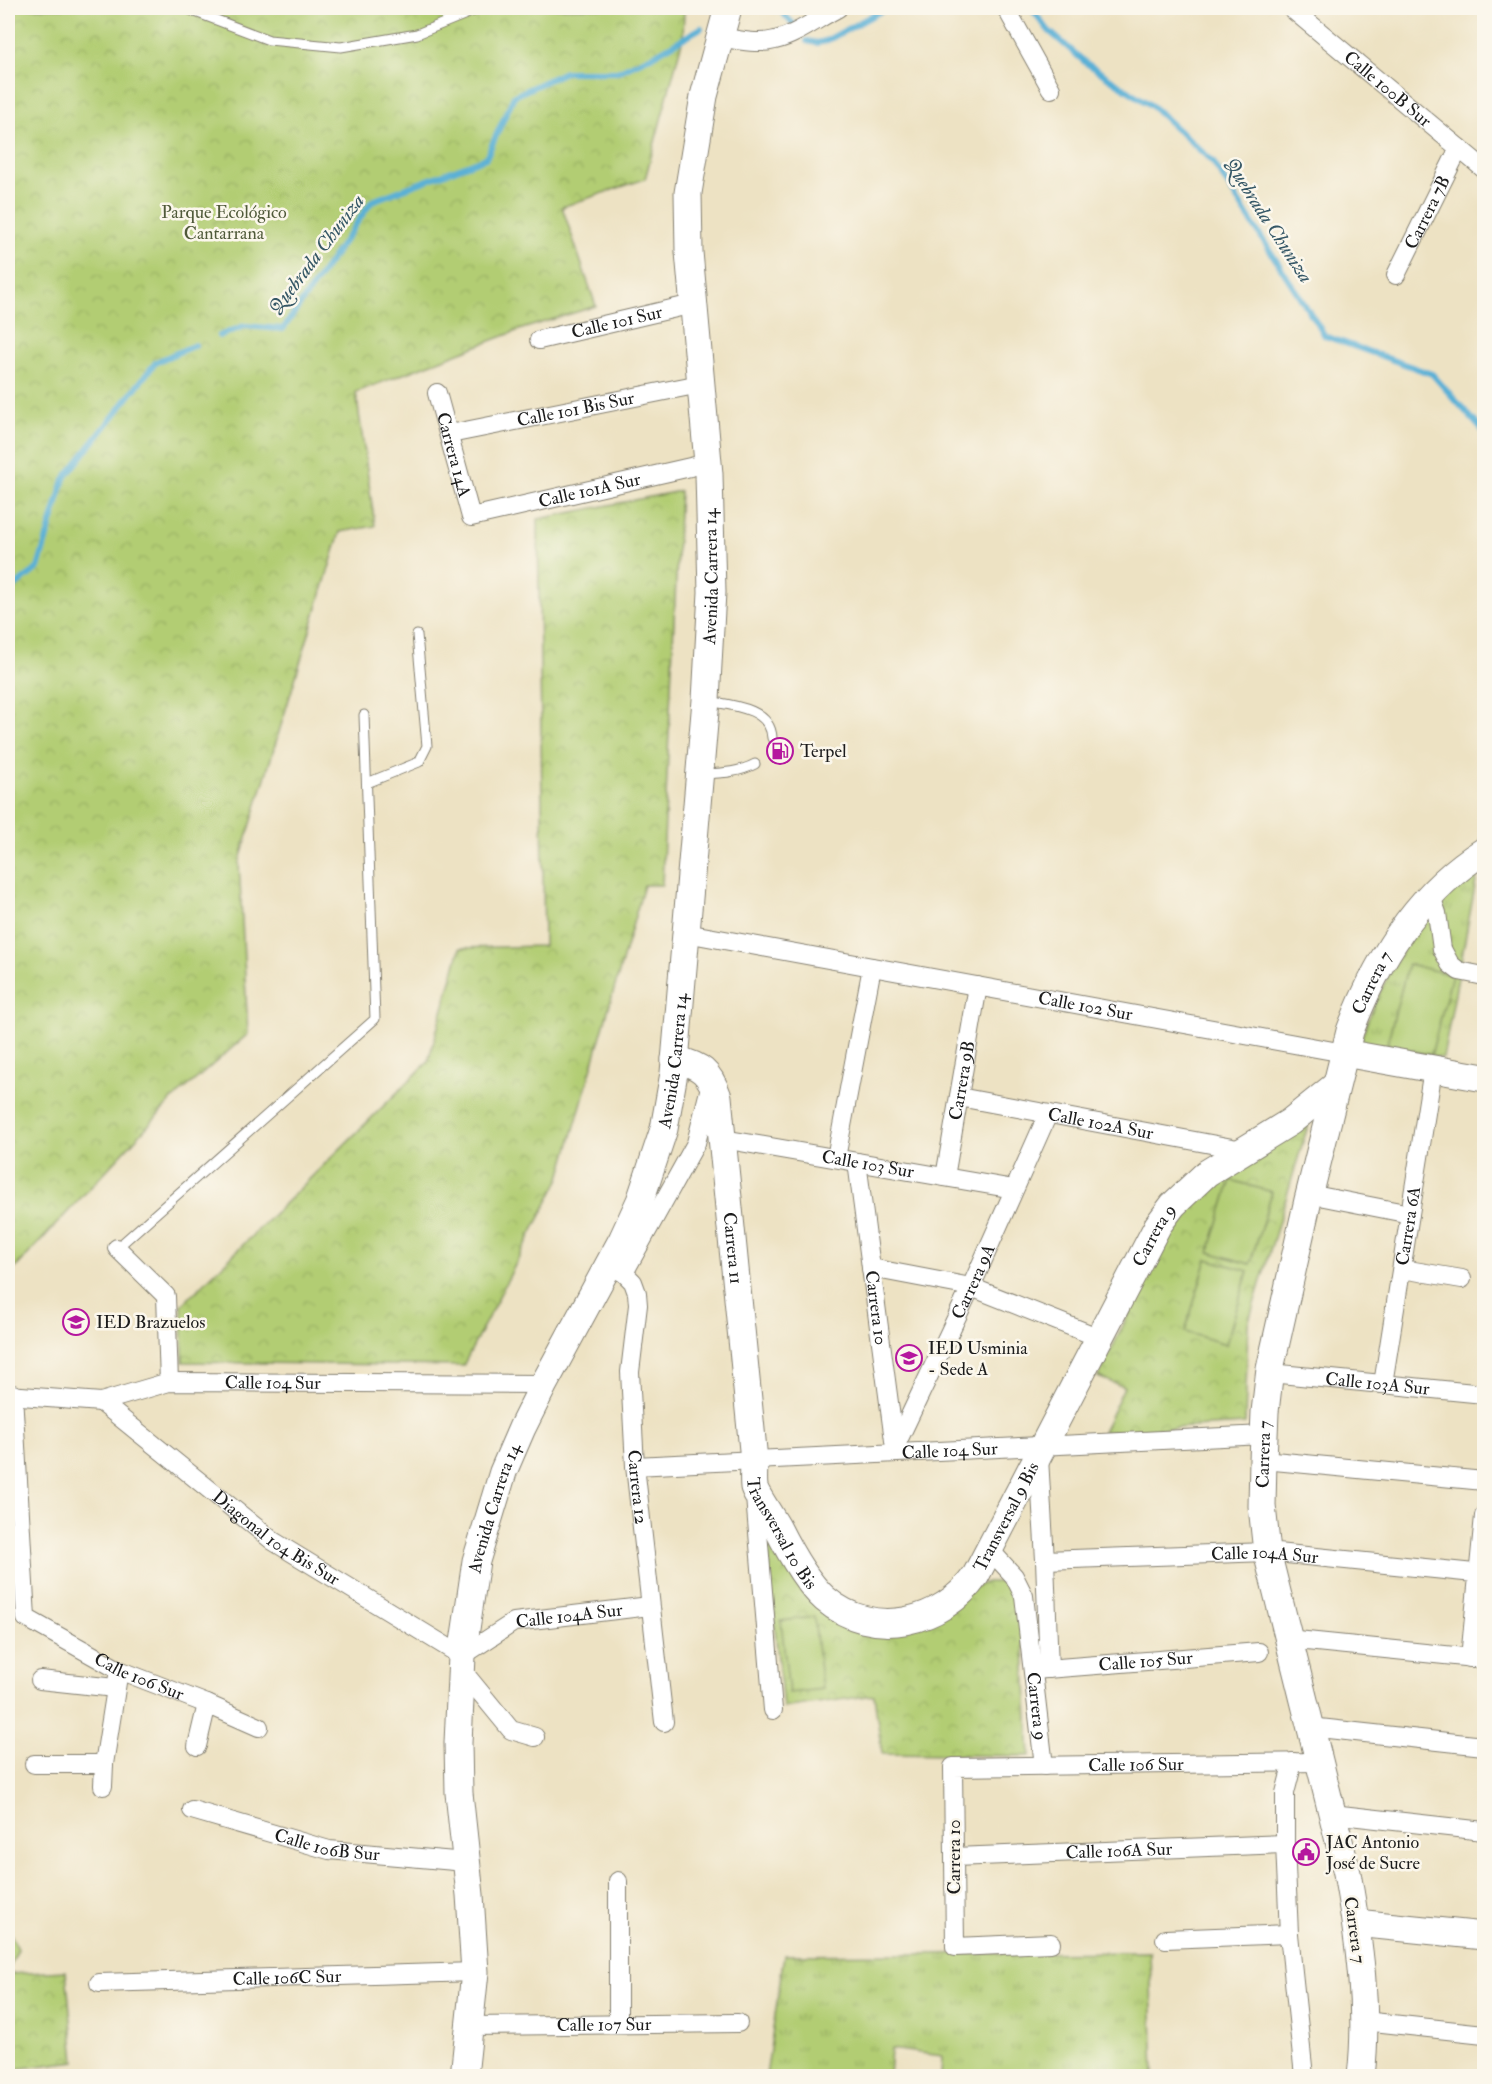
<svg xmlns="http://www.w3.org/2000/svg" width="1492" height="2084" viewBox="0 0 1492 2084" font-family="'IM FELL Double Pica',serif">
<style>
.grass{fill:url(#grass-tufts);stroke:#677448;stroke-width:1.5}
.park{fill:url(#park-crowns);stroke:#677448;stroke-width:1.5}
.garden{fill:#b2cd73;stroke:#677448;stroke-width:1.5}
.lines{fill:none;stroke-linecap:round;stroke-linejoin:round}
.stream{stroke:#5ab0d6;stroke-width:6}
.lane-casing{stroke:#847f70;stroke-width:11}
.street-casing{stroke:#847f70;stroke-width:20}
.secondary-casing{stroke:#847f70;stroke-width:29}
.lane{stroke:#fff;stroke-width:9}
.street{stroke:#fff;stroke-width:18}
.secondary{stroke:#fff;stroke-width:27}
.labels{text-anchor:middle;stroke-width:5;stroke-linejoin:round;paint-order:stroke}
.street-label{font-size:18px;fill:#1c1c1c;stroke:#fbf7ec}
.park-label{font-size:18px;fill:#505a3a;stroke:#fbf7ec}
.poi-label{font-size:18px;fill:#1c1c1c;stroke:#fbf7ec;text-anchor:start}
.water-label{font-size:20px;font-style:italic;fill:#355766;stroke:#fbf7ec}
</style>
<defs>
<pattern id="grass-tufts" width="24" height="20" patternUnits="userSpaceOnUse" patternTransform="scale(1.5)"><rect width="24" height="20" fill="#b2cd73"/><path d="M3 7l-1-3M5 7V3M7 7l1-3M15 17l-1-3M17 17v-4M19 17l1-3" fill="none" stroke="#98af63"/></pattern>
<pattern id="park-crowns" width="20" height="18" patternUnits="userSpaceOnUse" patternTransform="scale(1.5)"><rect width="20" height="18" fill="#b2cd73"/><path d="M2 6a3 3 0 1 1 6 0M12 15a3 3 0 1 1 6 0" fill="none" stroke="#98af63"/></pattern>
</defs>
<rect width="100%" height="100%" fill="#fbf7ec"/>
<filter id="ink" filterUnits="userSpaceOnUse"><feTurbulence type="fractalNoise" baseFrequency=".0167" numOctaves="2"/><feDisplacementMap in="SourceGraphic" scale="12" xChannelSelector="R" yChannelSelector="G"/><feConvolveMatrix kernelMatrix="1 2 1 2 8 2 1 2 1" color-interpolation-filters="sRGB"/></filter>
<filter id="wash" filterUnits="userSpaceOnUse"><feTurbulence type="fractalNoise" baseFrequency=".008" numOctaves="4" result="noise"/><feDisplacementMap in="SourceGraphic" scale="24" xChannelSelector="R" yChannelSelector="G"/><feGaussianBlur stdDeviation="1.35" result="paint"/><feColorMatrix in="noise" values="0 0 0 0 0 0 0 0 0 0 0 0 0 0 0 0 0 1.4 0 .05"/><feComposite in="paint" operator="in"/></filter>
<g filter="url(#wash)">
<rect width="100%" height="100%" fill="#ede2c3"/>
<g class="grass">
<path d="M1478 870 1443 1058 1359 1044C1376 994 1407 932 1446 896 1456 887 1468 878 1478 870Z"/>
<polygon points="1150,1952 1154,2076 941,2076 942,2056 891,2049 889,2076 766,2076 784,1955"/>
</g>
<g class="park">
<polygon points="8,8 684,8 683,38 645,179 562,207 596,306 522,329 356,392 375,526 340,532 239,863 248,1034 171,1101 8,1276"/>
<polygon points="680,491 662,885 644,885 560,1178 463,1366 183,1362 182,1305 428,1062 460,948 544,946 538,519"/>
<polygon points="1309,1122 1248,1324 1245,1424 1103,1432 1124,1387 1098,1377 1161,1247 1185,1210 1213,1185"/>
<polygon points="765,1528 801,1588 830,1620 862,1631 987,1582 1004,1582 1013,1585 1022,1611 1030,1756 882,1754 874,1695 783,1708"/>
<polygon points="8,1929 18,1949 8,1972"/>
<polygon points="66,1971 75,2061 8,2070 8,1974"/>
</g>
<g class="garden">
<polygon points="1408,964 1452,975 1431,1055 1387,1044"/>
<polygon points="1231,1180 1272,1192 1250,1264 1209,1252"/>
<polygon points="1207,1259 1248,1271 1226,1344 1185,1332"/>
<polygon points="814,1617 822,1689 789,1693 781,1621"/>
</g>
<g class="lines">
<g class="stream">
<polyline points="766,8 780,10 794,25"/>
<polyline points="1031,8 1049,31 1086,63 1152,106 1213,162 1325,336 1432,374 1484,432"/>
<polyline points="807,41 817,43 826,41 886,8"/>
<polyline points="219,336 244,326 283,329 372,201 486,158 514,96 565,72 617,72 654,55 701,28"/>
<polyline points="8,592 38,568 64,479 156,362 195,345"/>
</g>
</g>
</g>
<g filter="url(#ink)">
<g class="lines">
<defs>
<g id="lane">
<polyline points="185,8 269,40 341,47 417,34 481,8"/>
<path d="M708 701C731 705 771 708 772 738"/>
<path d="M702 774C721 773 738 773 755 764"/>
<polyline points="367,783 419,762 427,746 417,635"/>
<polyline points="117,1248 375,1019 364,715"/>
</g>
<g id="street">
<polyline points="1006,8 1051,89"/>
<path id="s1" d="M1291 8 1484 169"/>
<path d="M720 37C737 40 758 45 775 40 797 35 818 18 838 8"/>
<path id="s2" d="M1396 275 1459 148"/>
<path id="s3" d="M539 340 693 304"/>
<path id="s4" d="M437 393 471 517 708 463"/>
<path id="s5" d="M450 434 700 384"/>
<polyline points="1430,894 1437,913 1442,949 1450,964 1459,971 1484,976"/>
<path id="s6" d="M686 933 1344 1053"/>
<path id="s7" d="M959 1097 1243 1150"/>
<path id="s8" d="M723 1139 1014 1189"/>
<polyline points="836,1158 872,967"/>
<path id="s9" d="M857 1162 895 1448"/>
<path id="s10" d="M945 1177 978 986"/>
<polyline points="1309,1194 1410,1214"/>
<polyline points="117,1248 166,1296 169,1382"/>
<path id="s11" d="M608 1265 624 1273 633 1282 637 1293 638 1305 630 1372 635 1466 664 1722"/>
<polyline points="871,1268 971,1287 1100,1338"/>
<polyline points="1402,1269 1462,1279"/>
<polyline points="624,1273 696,1143 711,1083"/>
<path id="s12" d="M1270 1373 1484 1394"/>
<path id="s13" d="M1383 1384 1433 1069"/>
<path id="s14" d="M13 1394 26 1618 119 1670 207 1704 259 1727"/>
<path id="s15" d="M8 1395 101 1402 169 1382 544 1384"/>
<path id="s16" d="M101 1402 273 1541 462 1656 514 1622 650 1606"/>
<path id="s17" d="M895 1447 971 1287 1048 1114"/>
<polyline points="1039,1458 1045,1560 1049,1669"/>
<polyline points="1263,1460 1484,1481"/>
<path id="s18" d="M635 1466 1264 1435"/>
<polyline points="755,1497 773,1710"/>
<path id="s19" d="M989 1549 1014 1576 1024 1596 1044 1766"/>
<path id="s20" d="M1045 1560 1267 1552 1484 1574"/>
<polyline points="1287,1639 1484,1659"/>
<polyline points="1470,1658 1484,1516"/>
<polyline points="461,1669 511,1730 535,1737"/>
<path id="s21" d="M1034 1670 1259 1652"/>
<polyline points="40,1680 115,1688"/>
<polyline points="1310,1727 1484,1746"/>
<polyline points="197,1746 207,1704"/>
<polyline points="1293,1762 1285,1793 1285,1844 1289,1934 1304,2076"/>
<polyline points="34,1764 104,1764"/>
<polyline points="103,1786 104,1764 119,1670"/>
<path id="s22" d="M192 1810 329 1850 466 1862"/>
<polyline points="1332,1814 1484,1831"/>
<path id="s23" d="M954 1857 1285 1844"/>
<polyline points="618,1881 618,2024"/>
<polyline points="1165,1939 1289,1934"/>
<path id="s24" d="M1051 1943 955 1947 953 1767 1319 1762"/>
<path id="s25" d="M99 1983 475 1972"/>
<polyline points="1364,2021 1484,2034"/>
<path id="s26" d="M470 2026 738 2023"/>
</g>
<g id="secondary">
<polyline points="1344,1053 1484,1078"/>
<path id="s27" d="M675 1059C701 1066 709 1071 718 1097L754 1460C754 1469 753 1479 754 1487 756 1495 772 1518 777 1527 788 1549 806 1582 825 1599 873 1640 942 1624 976 1575L1158 1225 1173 1205 1207 1173 1290 1122 1336 1085"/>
<polyline points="1356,1923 1484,1936"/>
<path id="s28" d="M464 2076 475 1972 470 1895 459 1793 458 1743 462 1656 476 1561 503 1472 522 1428 544 1384 622 1240 640 1201 664 1129 674 1073 706 700 712 592 709 474 689 252 688 193 704 96 728 8"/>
<path id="s29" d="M1361 2076C1369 2008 1359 1940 1347 1873L1267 1552 1262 1506 1263 1460 1265 1412 1270 1369 1308 1200 1350 1031C1377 959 1418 892 1484 851"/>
</g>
</defs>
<use href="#lane" class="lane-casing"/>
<use href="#street" class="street-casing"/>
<use href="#secondary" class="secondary-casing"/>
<use href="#lane" class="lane"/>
<use href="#street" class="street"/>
<use href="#secondary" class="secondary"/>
</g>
</g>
<defs>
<symbol id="fuel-ring" viewBox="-11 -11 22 22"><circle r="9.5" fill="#fbf7ec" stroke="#b5179e" stroke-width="1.5"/><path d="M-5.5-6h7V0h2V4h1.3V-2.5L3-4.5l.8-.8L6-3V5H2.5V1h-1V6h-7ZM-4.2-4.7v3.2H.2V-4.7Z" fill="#b5179e"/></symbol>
<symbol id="school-ring" viewBox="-11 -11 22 22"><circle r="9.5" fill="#fbf7ec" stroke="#b5179e" stroke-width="1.5"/><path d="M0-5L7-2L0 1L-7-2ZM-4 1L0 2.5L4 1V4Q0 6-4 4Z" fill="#b5179e"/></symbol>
<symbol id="civic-ring" viewBox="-11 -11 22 22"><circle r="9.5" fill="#fbf7ec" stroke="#b5179e" stroke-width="1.5"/><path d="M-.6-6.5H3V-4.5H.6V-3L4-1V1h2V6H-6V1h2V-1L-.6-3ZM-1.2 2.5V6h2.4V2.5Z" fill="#b5179e"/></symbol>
</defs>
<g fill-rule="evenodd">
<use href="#fuel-ring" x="765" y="736" width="30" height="30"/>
<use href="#school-ring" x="61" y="1307" width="30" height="30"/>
<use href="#school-ring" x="894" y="1343" width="30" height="30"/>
<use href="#civic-ring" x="1291" y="1837" width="30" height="30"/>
</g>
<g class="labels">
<g class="street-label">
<text dy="6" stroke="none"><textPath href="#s1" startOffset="126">Calle 100B Sur</textPath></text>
<text dy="6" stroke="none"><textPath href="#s2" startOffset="70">Carrera 7B</textPath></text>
<text dy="6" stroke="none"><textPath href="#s3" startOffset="80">Calle 101 Sur</textPath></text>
<text dy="6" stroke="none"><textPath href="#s5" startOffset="128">Calle 101 Bis Sur</textPath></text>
<text dy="6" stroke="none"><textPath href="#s4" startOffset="64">Carrera 14A</textPath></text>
<text dy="6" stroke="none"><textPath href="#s4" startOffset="250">Calle 101A Sur</textPath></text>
<text dy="6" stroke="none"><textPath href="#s28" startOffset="1545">Avenida Carrera 14</textPath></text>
<text dy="6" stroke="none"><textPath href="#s29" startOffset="1119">Carrera 7</textPath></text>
<text dy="6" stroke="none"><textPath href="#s6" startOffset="406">Calle 102 Sur</textPath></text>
<text dy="6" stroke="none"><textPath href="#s28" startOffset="1059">Avenida Carrera 14</textPath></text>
<text dy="6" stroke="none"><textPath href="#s10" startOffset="98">Carrera 9B</textPath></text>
<text dy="6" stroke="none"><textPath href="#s7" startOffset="144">Calle 102A Sur</textPath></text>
<text dy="6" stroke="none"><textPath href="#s8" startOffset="147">Calle 103 Sur</textPath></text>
<text dy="6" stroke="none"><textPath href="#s13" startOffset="160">Carrera 6A</textPath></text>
<text dy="6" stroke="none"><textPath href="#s27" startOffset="1142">Carrera 9</textPath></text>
<text dy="6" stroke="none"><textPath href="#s27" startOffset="213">Carrera 11</textPath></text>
<text dy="6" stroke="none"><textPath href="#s17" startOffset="183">Carrera 9A</textPath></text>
<text dy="6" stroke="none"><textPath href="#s9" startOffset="147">Carrera 10</textPath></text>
<text dy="6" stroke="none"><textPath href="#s15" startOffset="268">Calle 104 Sur</textPath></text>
<text dy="6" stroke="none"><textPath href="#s12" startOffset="108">Calle 103A Sur</textPath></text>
<text dy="6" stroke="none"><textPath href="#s18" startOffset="315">Calle 104 Sur</textPath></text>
<text dy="6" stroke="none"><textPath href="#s29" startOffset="633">Carrera 7</textPath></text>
<text dy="6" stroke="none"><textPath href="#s11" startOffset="237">Carrera 12</textPath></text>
<text dy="6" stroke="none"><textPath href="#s28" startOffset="573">Avenida Carrera 14</textPath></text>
<text dy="6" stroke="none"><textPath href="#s27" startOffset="824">Transversal 9 Bis</textPath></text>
<text dy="6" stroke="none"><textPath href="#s27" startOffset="506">Transversal 10 Bis</textPath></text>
<text dy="6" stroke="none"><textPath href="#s16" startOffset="222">Diagonal 104 Bis Sur</textPath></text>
<text dy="6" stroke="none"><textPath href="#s20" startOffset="220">Calle 104A Sur</textPath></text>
<text dy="6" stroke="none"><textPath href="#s16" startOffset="560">Calle 104A Sur</textPath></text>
<text dy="6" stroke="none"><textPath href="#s21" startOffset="112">Calle 105 Sur</textPath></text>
<text dy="6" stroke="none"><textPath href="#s14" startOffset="352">Calle 106 Sur</textPath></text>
<text dy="6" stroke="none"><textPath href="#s19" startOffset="170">Carrera 9</textPath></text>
<text dy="6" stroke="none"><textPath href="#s24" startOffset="459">Calle 106 Sur</textPath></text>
<text dy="6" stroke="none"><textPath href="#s22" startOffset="140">Calle 106B Sur</textPath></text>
<text dy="6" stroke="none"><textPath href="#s23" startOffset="165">Calle 106A Sur</textPath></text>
<text transform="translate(954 1857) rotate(-90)" y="6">Carrera 10</text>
<text transform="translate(1355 1930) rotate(82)" y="6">Carrera 7</text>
<text dy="6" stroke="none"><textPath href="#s25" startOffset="188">Calle 106C Sur</textPath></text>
<text dy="6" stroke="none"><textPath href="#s26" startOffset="134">Calle 107 Sur</textPath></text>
</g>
<g class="park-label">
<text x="224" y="218">Parque Ecológico<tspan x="224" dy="21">Cantarrana</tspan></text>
</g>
<g class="poi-label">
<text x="800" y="757">Terpel</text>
<text x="96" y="1328">IED Brazuelos</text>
<text x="928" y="1354">IED Usminia<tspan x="928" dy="21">- Sede A</tspan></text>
<text x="1326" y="1848">JAC Antonio<tspan x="1326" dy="21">José de Sucre</tspan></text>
</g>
<g class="water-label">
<text transform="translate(1269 220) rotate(57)" y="7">Quebrada Chuniza</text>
<text transform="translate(316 254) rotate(-53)" y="7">Quebrada Chuniza</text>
</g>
</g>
<rect width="1492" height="2084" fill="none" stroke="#fbf7ec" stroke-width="30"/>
</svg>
